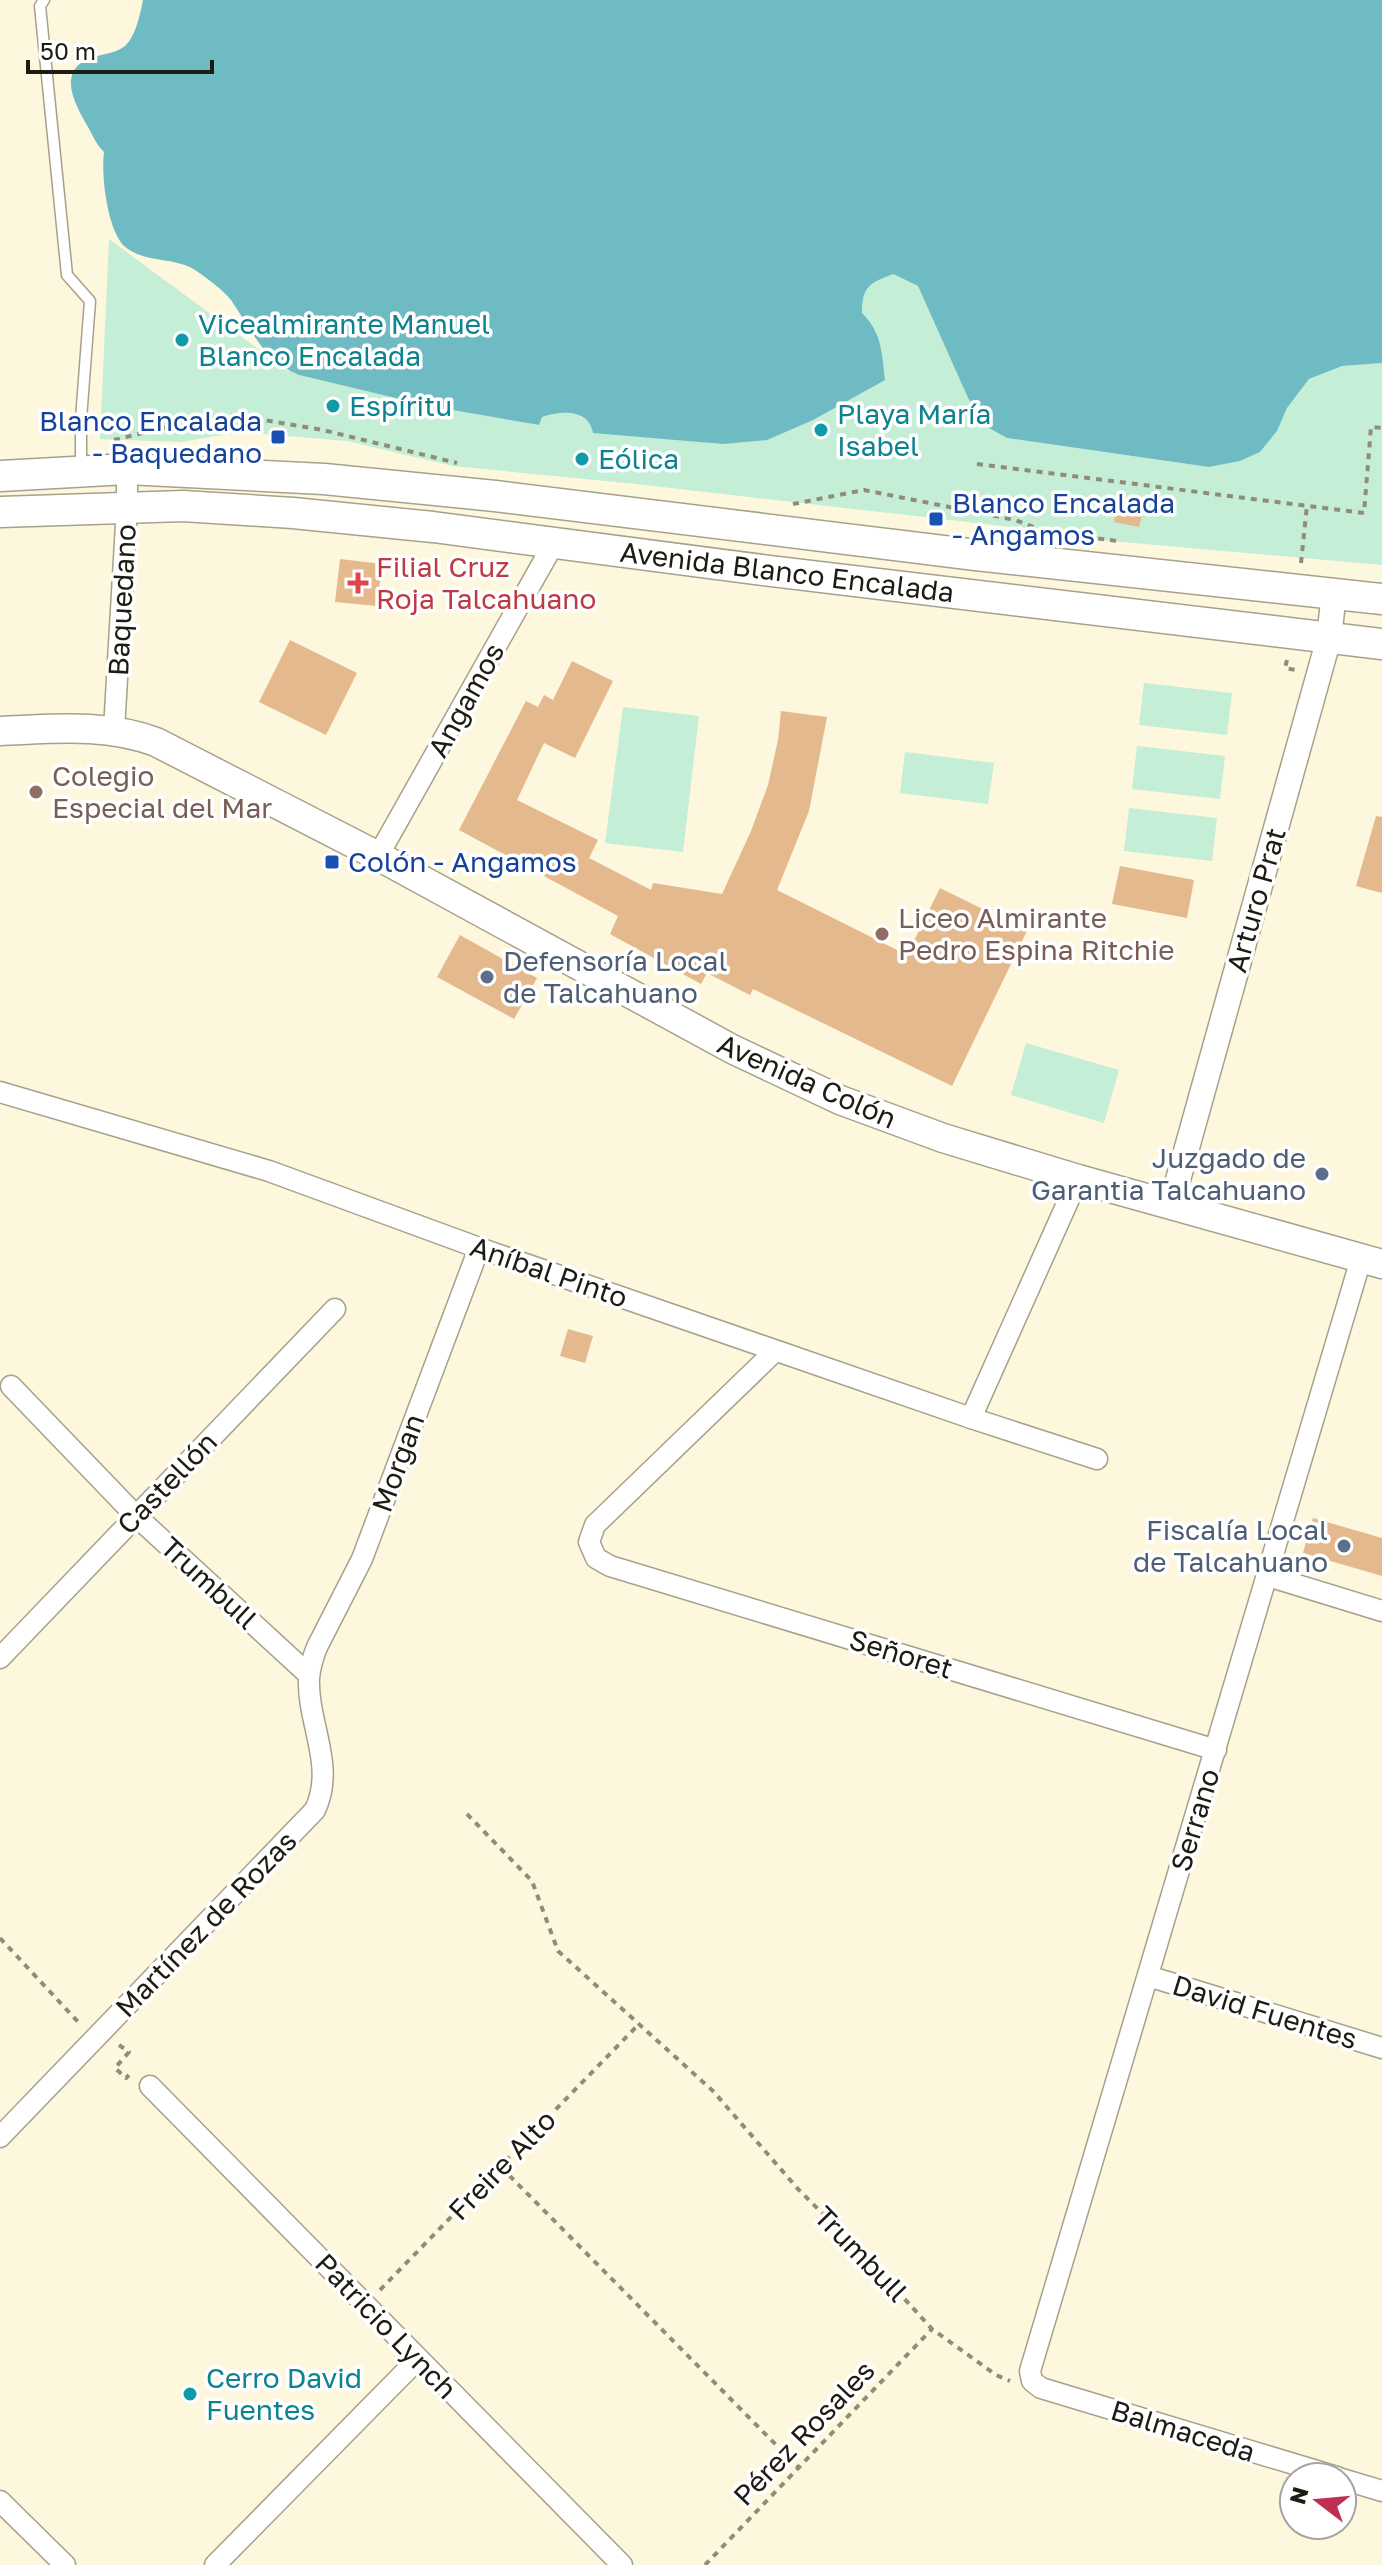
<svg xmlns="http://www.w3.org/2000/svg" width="1382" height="2565" viewBox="0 0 1382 2565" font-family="'Golos Text',sans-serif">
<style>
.green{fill:#c4eed5}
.water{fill:#6fbbc4}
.building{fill:#e3b98d}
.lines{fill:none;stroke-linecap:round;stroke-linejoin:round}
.service-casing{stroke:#a7a18b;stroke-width:13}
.minor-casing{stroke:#a7a18b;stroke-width:23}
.tertiary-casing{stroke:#a7a18b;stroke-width:27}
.secondary-casing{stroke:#a7a18b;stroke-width:31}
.primary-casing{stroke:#a7a18b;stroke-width:33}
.path{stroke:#908c7a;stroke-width:4;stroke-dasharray:6 6;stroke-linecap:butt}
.service{stroke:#fff;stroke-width:10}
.minor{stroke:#fff;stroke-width:20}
.tertiary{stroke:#fff;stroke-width:24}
.secondary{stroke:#fff;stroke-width:28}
.primary{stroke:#fff;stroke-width:30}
.culture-dot{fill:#0f9aa8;stroke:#fff;stroke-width:3}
.transit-dot{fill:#1a4fb4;stroke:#fff;stroke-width:3}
.health-dot{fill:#e0444e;stroke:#fff;stroke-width:3}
.education-dot{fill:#8d6e63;stroke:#fff;stroke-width:3}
.service-dot{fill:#5c6f8a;stroke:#fff;stroke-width:3}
.labels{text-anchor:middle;stroke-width:7;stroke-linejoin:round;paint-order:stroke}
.culture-label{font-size:28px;fill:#0d838f;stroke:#fff;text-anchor:start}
.transit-label{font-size:28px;fill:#164399;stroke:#fff;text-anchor:start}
.health-label{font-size:28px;fill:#be3a42;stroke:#fff;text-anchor:start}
.street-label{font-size:28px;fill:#1d1b12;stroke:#fff}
.education-label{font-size:28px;fill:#785e54;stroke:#fff;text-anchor:start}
.service-label{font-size:28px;fill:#4e5e75;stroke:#fff;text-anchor:end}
</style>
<rect width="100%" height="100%" fill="#fdf7de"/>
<g class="green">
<path d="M109 239 285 369 299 375 429 406 538 425 542 417C559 410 579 410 591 425L718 444 862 296 871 282 892 274 918 286 968 398 987 427 1007 438 1209 467 1240 461 1260 452 1277 431 1287 408 1309 379 1341 366 1382 363V565L1111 541 1037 530 636 484 453 466 347 441 240 432 181 442 100 439Z"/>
<polygon points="1144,683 1232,693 1227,735 1139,725"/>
<polygon points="623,707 699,716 683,852 605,843"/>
<polygon points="1137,746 1225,756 1220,799 1132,789"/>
<polygon points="905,752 994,763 988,804 900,793"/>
<polygon points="1129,808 1217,818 1212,861 1124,851"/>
<polygon points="1026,1043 1119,1070 1104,1123 1011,1095"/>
</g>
<path class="water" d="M143 0H1382V363L1342 366 1309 379 1287 408 1277 431 1260 452 1240 461 1209 467 1007 438 987 427 968 398 918 286 893 274C869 283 862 287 862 313 882 333 882 353 885 380L813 420 767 440 723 444 593 433C589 409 561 410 542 417L539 425 429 406 299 375C263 361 252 330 231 300 223 290 209 280 198 272 177 256 144 264 124 246 107 228 101 175 104 152 96 144 93 136 88 127 77 108 58 76 84 61 97 53 112 56 125 46 136 36 140 14 143 0Z"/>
<g class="building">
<polygon points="1118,499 1144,505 1139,527 1114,522"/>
<polygon points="340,559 382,564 377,606 335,602"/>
<polygon points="290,640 357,673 326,735 259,702"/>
<polygon points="572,661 613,681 575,758 544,743 517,800 598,840 589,858 651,890 653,883 722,894 751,831 768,785 778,740 781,711 827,717 809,811 777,890 907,955 940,888 1027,931 952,1086 753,989 750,995 707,973 701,984 610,934 618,916 459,830 526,701 538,707 544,695 553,700"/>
<polygon points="1376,816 1382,817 1382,893 1356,886"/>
<polygon points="1120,866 1194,880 1187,918 1112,904"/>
<polygon points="460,935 537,978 514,1019 437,977"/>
<polygon points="568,1329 593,1336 585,1363 560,1356"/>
<polygon points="1313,1518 1382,1538 1382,1576 1303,1553"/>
</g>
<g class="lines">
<defs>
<polyline id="service" points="44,0 40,6 67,275 90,301 81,419 81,469"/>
<g id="minor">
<polyline points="114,730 127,507 127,469"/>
<polyline points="378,856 554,543"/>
<polyline points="0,1092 269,1171 479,1248 971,1418 1097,1459"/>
<polyline points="775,1351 595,1525 589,1542 596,1558 610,1566 1216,1750"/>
<polyline points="11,1386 136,1516 309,1675"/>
<polyline points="971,1418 1078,1179"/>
<polyline points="1268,1576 1382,1611"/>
<polyline points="0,1658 335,1309"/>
<polyline points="1148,1976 1382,2048"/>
<polyline points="150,2086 622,2565"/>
<path d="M0 2137 315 1810C336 1766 307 1723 309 1678 310 1667 313 1657 317 1647L362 1559 479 1248"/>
<polyline points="1337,2477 1041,2388 1032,2381 1030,2371 1361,1259"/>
<polyline points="1342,2479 1382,2491"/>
<polyline points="0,2501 65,2565"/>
<polyline points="215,2565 418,2359"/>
</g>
<polyline id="tertiary" points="1171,1205 1329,638 1334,593"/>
<path id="secondary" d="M0 731C53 729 105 723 156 742L378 856 732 1049 840 1100 943 1138 1078 1179 1382 1264"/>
<g id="primary">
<polyline points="0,476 127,469 324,479 495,496 976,555 1382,599"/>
<polyline points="0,512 183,506 293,513 433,527 762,570 1382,644"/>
</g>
</defs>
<use href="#service" class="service-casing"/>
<use href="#minor" class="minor-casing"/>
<use href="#tertiary" class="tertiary-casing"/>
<use href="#secondary" class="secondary-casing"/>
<use href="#primary" class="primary-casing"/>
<g class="path">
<polyline points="114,440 200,419 234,415 323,430 457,463"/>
<polyline points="977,464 1364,513 1371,427 1382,428"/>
<polyline points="793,504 864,490 1015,520 1044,531 1117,541"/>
<polyline points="1301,563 1307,505"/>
<polyline points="1287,660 1285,668 1296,670"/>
<polyline points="467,1814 532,1881 558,1951 713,2091 798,2189 870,2261 932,2329 996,2375 1010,2381"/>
<polyline points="0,1938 80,2024"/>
<polyline points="119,2045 129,2052 115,2068 126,2078 129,2075"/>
<polyline points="501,2167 798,2467"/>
<polyline points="380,2290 638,2025"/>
<polyline points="705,2565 932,2329"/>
</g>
<use href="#service" class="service"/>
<use href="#minor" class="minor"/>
<use href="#tertiary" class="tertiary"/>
<use href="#secondary" class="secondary"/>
<use href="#primary" class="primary"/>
</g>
<g class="culture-dot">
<circle cx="182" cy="340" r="8"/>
<circle cx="333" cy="406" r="8"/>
<circle cx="821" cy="430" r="8"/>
<circle cx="582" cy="459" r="8"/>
<circle cx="190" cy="2394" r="8"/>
</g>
<g class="transit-dot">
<rect x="270" y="429" width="16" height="16" rx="4"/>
<rect x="928" y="511" width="16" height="16" rx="4"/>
<rect x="324" y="854" width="16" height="16" rx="4"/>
</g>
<path class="health-dot" d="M354 571h8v8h8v8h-8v8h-8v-8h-8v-8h8z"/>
<g class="education-dot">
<circle cx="36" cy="792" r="8"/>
<circle cx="882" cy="934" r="8"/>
</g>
<g class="service-dot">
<circle cx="487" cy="977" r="8"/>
<circle cx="1322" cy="1174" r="8"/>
<circle cx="1344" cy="1546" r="8"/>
</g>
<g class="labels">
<g class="culture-label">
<text x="198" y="334">Vicealmirante Manuel<tspan x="198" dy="32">Blanco Encalada</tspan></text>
<text x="349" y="416">Espíritu</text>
<text x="837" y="424">Playa María<tspan x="837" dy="32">Isabel</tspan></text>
<text x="598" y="469">Eólica</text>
<text x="206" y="2388">Cerro David<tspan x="206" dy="32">Fuentes</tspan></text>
</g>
<g class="transit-label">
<text x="262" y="431" text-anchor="end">Blanco Encalada<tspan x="262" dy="32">- Baquedano</tspan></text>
<text x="952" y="513">Blanco Encalada<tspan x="952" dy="32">- Angamos</tspan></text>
<text x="348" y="872">Colón - Angamos</text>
</g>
<g class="health-label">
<text x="376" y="577">Filial Cruz<tspan x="376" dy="32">Roja Talcahuano</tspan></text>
</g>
<g class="street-label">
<text transform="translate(787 572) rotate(7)" y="10">Avenida Blanco Encalada</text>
<text transform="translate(122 600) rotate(-87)" y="10">Baquedano</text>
<text transform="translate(466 700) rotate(-61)" y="10">Angamos</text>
<text transform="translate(1256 900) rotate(-74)" y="10">Arturo Prat</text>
<text transform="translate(807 1081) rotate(24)" y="10">Avenida Colón</text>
<text transform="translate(549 1272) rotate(19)" y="10">Aníbal Pinto</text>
<text transform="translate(398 1463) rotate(-70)" y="10">Morgan</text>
<text transform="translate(167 1483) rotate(-46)" y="10">Castellón</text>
<text transform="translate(209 1583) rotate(43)" y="10">Trumbull</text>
<text transform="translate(901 1654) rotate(17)" y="10">Señoret</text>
<text transform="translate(1195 1820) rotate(-73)" y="10">Serrano</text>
<text transform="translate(206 1924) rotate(-46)" y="10">Martínez de Rozas</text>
<text transform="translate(1265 2012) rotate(17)" y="10">David Fuentes</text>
<text transform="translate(502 2165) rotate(-46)" y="10">Freire Alto</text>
<text transform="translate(861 2254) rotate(46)" y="10">Trumbull</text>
<text transform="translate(386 2326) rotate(46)" y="10">Patricio Lynch</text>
<text transform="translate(1183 2431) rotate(17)" y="10">Balmaceda</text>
<text transform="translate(804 2433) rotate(-46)" y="10">Pérez Rosales</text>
</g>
<g class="education-label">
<text x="52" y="786">Colegio<tspan x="52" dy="32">Especial del Mar</tspan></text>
<text x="898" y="928">Liceo Almirante<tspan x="898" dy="32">Pedro Espina Ritchie</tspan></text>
</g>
<g class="service-label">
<text x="503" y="971" text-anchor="start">Defensoría Local<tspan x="503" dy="32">de Talcahuano</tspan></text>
<text x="1306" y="1168">Juzgado de<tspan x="1306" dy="32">Garantia Talcahuano</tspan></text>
<text x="1328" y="1540">Fiscalía Local<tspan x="1328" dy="32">de Talcahuano</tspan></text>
</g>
</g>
<g transform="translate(1318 2501) rotate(286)"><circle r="38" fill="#ffffff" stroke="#a5a4a0" stroke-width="2"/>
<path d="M0-6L14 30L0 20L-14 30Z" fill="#bf2f52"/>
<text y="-12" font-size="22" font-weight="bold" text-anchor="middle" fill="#1d1b12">N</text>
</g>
<path d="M28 60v12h184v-12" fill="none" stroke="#1d1b12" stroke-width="4"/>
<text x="40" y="60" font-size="24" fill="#1d1b12" stroke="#ffffff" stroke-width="6" paint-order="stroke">50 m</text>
</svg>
